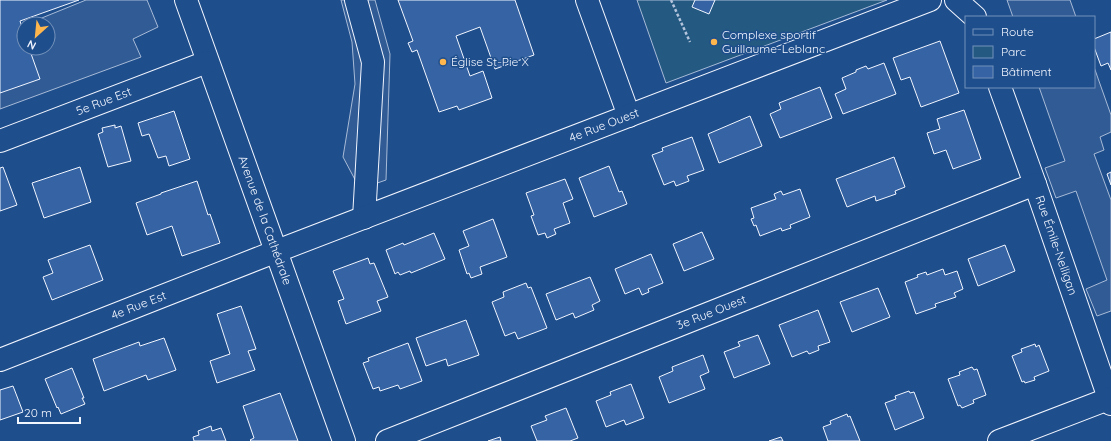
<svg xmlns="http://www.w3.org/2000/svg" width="1111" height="441" viewBox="0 0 1111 441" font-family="Quicksand,sans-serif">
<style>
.green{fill:#245a82;stroke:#a8bbd7}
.parking{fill:#305b95;stroke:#a8bbd7}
.building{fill:#3563a3;stroke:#f2f6ff}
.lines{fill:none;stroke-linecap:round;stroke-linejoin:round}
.minor-casing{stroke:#f2f6ff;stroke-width:24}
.path{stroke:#b3c4dc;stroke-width:2.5;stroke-dasharray:3 2;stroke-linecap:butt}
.minor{stroke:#1f4e8c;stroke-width:22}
.poi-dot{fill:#ffb74d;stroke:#1f4e8c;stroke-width:1.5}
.labels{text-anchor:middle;stroke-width:3;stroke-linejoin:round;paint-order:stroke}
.poi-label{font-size:12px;fill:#f2f6ff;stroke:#1f4e8c;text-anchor:start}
.street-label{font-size:12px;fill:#f2f6ff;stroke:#1f4e8c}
</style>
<rect width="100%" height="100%" fill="#1f4e8c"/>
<polygon class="green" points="637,0 887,0 666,83"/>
<g class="parking">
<polygon points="86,0 147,0 158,27 133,39 141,57 0,109 0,93 29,48 48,48 48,24 27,24"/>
<polygon points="341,0 375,0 390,54 386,180 360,189 343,157 355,84 352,42"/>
<polygon points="1007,0 1070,0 1076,17 1013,17"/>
<polygon points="1094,67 1111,115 1111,132 1100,137 1104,150 1094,154 1111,200 1111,311 1097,316 1086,289 1107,280 1076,191 1056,198 1045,168 1065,161 1039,87 1094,87"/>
</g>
<g class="building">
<polygon points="0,0 79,0 20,21 24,34 24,48 29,48 40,79 0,93"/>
<polygon points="398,0 515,0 534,55 495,69 480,27 456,36 470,76 483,71 492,98 459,110 457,106 439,112 417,50 412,52 408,43 413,41"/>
<polygon points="695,0 715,0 709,14 692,7"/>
<polygon points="1111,32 1111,70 1108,63 1101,66 1094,47 1094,39"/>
<polygon points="940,41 959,93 921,107 910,77 901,80 893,58"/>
<polygon points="884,63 896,94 843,114 835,94 846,89 842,78 856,72 856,70 866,66 868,69"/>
<polygon points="820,87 832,118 780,138 770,114 781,109 779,103"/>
<polygon points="964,110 981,159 953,169 946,150 934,154 927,133 940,129 937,119"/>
<polygon points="174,111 190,159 169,166 166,156 158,158 149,134 142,136 138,123"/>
<polygon points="750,116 762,146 719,163 708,134"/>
<polygon points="115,125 115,128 121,126 131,161 108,167 98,134 103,132 102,128"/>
<polygon points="692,137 704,170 687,176 689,181 676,186 674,181 664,185 652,155 663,151 662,148"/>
<polygon points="894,157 905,187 895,191 896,194 876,201 875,196 847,207 836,179"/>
<polygon points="609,166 619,192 622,191 627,204 594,217 579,178"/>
<polygon points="3,167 17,205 0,211 0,168"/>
<polygon points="80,167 91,202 44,218 32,183"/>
<polygon points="1111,172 1111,185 1107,174"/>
<polygon points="565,179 573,199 563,203 570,223 554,229 556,234 547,238 545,233 538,235 531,216 534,215 526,193"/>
<polygon points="197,181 208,215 210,214 220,243 182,256 172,226 147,235 136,203 161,194 161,193"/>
<polygon points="800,189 810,217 790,225 791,228 782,231 781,228 760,236 756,225 754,226 751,219 754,218 751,208 776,199 774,194 781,191 783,195"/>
<polygon points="493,219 507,257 480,267 482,274 471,278 469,273 467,274 459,250 469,246 463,231"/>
<polygon points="702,232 714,259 684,271 673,244"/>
<polygon points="434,233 445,259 411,273 410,271 400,275 398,272 395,274 386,250 403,243 404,245"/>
<polygon points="90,245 103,280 52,300 43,277 53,273 48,260"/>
<polygon points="1005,245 1015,271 978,286 968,259"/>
<polygon points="651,254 663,283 648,289 649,292 642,295 639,288 625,294 615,269"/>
<polygon points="368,258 370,264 374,263 388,297 377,301 381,311 346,324 338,301 344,299 333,271"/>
<polygon points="943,269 945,275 957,271 963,289 954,293 956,297 935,304 936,307 916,314 905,282 918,277 917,275 926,272 927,275"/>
<polygon points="590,277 600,301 592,305 594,310 575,318 573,313 556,320 546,294"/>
<polygon points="526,283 528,288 531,287 547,328 518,339 515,332 505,336 492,302 504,297 503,292"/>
<polygon points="878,288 890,317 852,332 840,302"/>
<polygon points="241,306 256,349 248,351 255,370 217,383 210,361 230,354 217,314"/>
<polygon points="818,310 830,342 818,346 819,350 809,354 807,351 792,357 779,325"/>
<polygon points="466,320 479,355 448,366 446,359 426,366 416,338"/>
<polygon points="758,335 770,364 734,378 724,352 740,346 738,342"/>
<polygon points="164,338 176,370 148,380 146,375 104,391 93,359 139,342 140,346"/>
<polygon points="408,343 422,381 400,389 398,385 380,391 379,387 373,389 363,363 369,361 368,358"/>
<polygon points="1035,344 1036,347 1039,345 1049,371 1034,377 1035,380 1025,383 1024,381 1022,382 1012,356 1022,352 1021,349"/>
<polygon points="703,355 709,372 700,376 705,389 669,403 659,377 673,371 672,367"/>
<polygon points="972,367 974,370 977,369 986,395 973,400 974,403 962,408 960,405 958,406 948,379 960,375 959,372"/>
<polygon points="72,368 84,398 82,398 85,404 61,414 58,407 57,408 45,379"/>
<polygon points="631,384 644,418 626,425 624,420 606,427 596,401 611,395 610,392"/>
<polygon points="13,386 23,412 0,420 0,390"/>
<polygon points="909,391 910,393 914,392 924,418 895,430 885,403 896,399 895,396"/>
<polygon points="280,393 298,441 251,441 250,440 254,438 243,406"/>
<polygon points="566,408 578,438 570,441 537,441 531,426 547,420 545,416"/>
<polygon points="847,414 848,417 850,416 860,441 828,441 823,427 831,424 830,421"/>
<polygon points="211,426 212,431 221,428 226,441 194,441 193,437 199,435 198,431"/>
<polygon points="500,437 501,441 488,441"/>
<polygon points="781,437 783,441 769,441"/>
</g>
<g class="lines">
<defs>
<g id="minor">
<path id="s1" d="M186 0 344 441"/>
<polyline points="356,0 373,62 364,218"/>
<polyline points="587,0 629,116"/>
<polyline points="956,0 975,17"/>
<path id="s2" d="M1000 87 1035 184 1111 404"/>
<path id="s3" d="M0 141 207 62"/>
<path id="s4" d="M0 360 277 251 930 0"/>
<path id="s5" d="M387 441 1035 184"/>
<polyline points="999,441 1111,398"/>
</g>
</defs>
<use href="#minor" class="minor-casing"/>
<polyline class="path" points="671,0 690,42"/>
<use href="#minor" class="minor"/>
</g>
<g class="poi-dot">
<circle cx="714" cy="42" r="4"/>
<circle cx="443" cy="62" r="4"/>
</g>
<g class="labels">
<g class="poi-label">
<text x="722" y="39">Complexe sportif<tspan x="722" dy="14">Guillaume-Leblanc</tspan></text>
<text x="451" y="66">Église St-Pie X</text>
</g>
<g class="street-label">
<text dy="4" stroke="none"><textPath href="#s3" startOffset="111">5e Rue Est</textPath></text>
<text dy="4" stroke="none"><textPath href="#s4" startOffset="648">4e Rue Ouest</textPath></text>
<text dy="4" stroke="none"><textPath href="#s1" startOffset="234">Avenue de la Cathédrale</textPath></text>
<text dy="4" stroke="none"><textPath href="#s2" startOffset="168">Rue Émile-Nelligan</textPath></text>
<text dy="4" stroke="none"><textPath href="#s4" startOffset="149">4e Rue Est</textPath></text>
<text dy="4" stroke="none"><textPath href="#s5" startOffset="349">3e Rue Ouest</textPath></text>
</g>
</g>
<rect x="965" y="16" width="130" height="72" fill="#1f4e8c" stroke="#7391ba"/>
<rect x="973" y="29" width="20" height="6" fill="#1f4e8c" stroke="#7391ba"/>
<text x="1001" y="36" font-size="12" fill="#f2f6ff">Route</text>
<rect x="973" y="46" width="20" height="12" fill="#245a82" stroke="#7391ba"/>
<text x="1001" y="56" font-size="12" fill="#f2f6ff">Parc</text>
<rect x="973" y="66" width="20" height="12" fill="#3563a3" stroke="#7391ba"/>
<text x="1001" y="76" font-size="12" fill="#f2f6ff">Bâtiment</text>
<g transform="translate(36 36) rotate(207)"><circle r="19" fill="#1f4e8c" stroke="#7391ba"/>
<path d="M0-3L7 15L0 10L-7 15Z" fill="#ffb74d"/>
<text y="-6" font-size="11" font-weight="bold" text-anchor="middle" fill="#f2f6ff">N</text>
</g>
<path d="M18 417v6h62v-6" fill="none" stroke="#f2f6ff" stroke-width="2"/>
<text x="24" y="417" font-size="12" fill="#f2f6ff" stroke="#1f4e8c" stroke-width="3" paint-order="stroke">20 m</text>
</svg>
